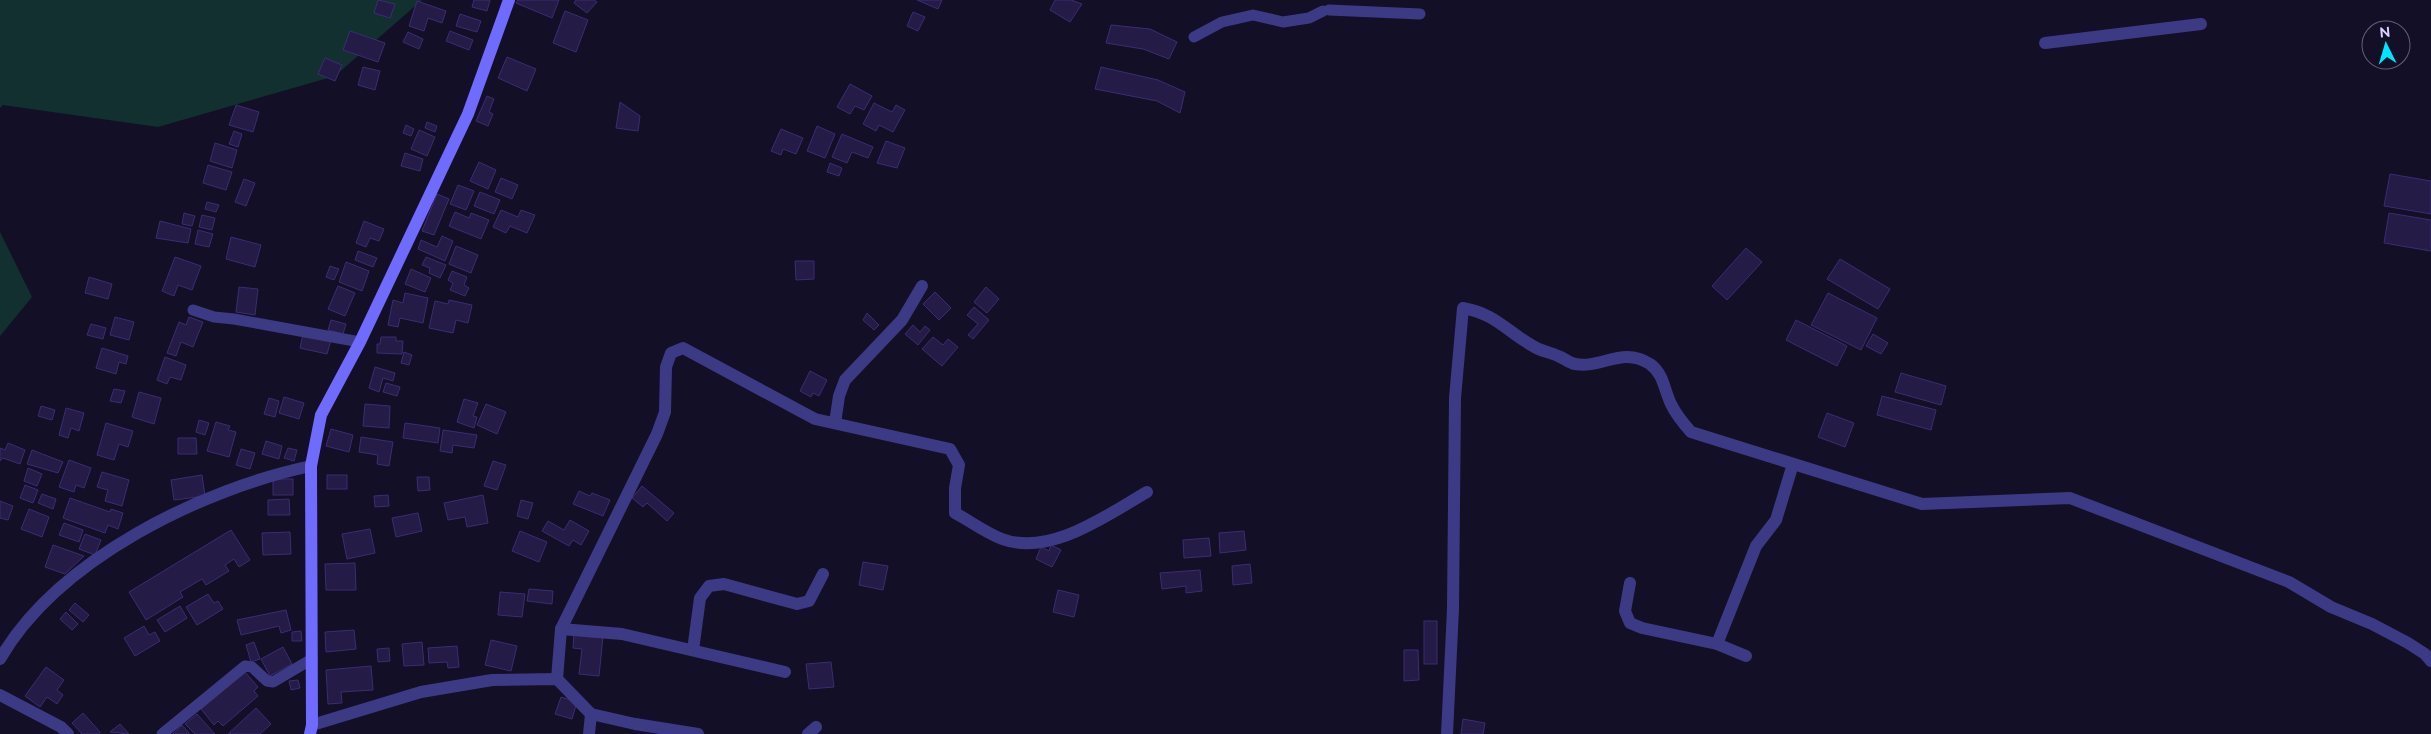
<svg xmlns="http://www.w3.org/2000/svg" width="2431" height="734" viewBox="0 0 2431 734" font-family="Raleway,sans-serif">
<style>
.green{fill:#12302f}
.building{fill:#241b47;stroke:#3b2d73}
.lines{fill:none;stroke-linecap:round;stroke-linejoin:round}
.service{stroke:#3d3a85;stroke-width:11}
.minor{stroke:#3d3a85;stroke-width:12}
.secondary{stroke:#6f6bff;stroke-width:12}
</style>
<rect width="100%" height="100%" fill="#130f26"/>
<g class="green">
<polygon points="0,0 422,0 335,76 158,127 3,105 0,108"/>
<polygon points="0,232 32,297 0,336"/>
</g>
<g class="building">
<polygon points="378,0 395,4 390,18 374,13"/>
<polygon points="474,0 490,0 487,11 472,7"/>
<polygon points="518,0 559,0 552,18 516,3"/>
<polygon points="576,0 594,0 597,2 587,13 574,3"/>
<polygon points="917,0 942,0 938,9"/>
<polygon points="1055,0 1071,0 1082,4 1070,22 1050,10"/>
<polygon points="417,1 446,11 442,23 428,18 424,31 409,26"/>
<polygon points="565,11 588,20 576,52 553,43"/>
<polygon points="913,12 925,17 918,31 907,26"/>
<polygon points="460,14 481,21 477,32 456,26"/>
<polygon points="1111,25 1150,29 1177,42 1169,59 1143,49 1106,43"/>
<polygon points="350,31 385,43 378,62 343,50"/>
<polygon points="450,31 473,40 469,50 446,41"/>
<polygon points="408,32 423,39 419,49 403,42"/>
<polygon points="507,57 536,69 527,91 498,78"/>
<polygon points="325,58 342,65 335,81 318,74"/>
<polygon points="363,67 380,71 375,90 358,85"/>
<polygon points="1101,67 1158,80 1185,92 1180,113 1157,101 1095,89"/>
<polygon points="850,84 872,96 864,110 855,106 850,114 837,107"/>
<polygon points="487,96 494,99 489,112 493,114 488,126 476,121"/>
<polygon points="620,102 640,116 638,131 616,128"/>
<polygon points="874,103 892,112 896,105 905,110 893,132 879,125 876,131 863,124"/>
<polygon points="236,105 259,112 253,132 229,125"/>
<polygon points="427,122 437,126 435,132 425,128"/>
<polygon points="406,125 414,129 411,136 403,133"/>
<polygon points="817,126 835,134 825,158 807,151"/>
<polygon points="781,129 803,138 796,154 783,149 781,155 771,151"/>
<polygon points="419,130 435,137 427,156 411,149"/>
<polygon points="234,131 242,134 238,147 229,144"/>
<polygon points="842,134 873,147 868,158 852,152 847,163 832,157"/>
<polygon points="886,141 905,148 897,168 877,163"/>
<polygon points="215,143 237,150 232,168 210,161"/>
<polygon points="405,153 423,159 420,171 401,166"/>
<polygon points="479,162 496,170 488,189 470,181"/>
<polygon points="830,163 842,168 839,176 827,172"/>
<polygon points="208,165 232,172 226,190 203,183"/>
<polygon points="2390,174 2431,181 2431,214 2384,206"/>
<polygon points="501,178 518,185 512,199 495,192"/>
<polygon points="244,179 255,183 246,206 235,202"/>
<polygon points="458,185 474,191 466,210 450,204"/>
<polygon points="480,192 500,200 494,214 474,206"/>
<polygon points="437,194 449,199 434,235 422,231"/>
<polygon points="207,202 219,205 216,212 205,209"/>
<polygon points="501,210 518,217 521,210 535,215 527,233 510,226 506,233 493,227"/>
<polygon points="455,212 469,218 471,213 489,220 481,239 449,226"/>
<polygon points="184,213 195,216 192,226 182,224"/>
<polygon points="2389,213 2431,220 2431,251 2384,243"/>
<polygon points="202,215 215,218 212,230 199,227"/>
<polygon points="160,221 191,229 188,243 156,238"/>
<polygon points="364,221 384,229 379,241 370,238 366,247 356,243"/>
<polygon points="198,230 213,234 209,247 195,244"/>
<polygon points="442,236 453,241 445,261 418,249 421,240 437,247"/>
<polygon points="231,237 261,245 255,267 226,259"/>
<polygon points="456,246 478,255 471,273 449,264"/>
<polygon points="1746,248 1762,262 1727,300 1712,286"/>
<polygon points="358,251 377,258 373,267 355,260"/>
<polygon points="175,257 201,266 192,290 178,285 174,296 162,291"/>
<polygon points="426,257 446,265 440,278 429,273 430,268 422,265"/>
<polygon points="1840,259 1890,289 1878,309 1827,279"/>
<polygon points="795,261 814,261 814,279 796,280"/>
<polygon points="346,262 369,271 362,291 339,282"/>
<polygon points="330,266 339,269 334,280 326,277"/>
<polygon points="411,269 431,278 425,292 405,284"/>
<polygon points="452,271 467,277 464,285 469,288 465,296 450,290 453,283 448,280"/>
<polygon points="89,277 112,284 108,299 85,293"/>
<polygon points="338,286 355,293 345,316 328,309"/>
<polygon points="239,287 258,289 255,315 236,312"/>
<polygon points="986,287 999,299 987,313 974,302"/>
<polygon points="935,292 951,308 939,320 923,304"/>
<polygon points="405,293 428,298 423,323 400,318 398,327 388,325 393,300 403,303"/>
<polygon points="1828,293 1877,318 1861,350 1811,325"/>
<polygon points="449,300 472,305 468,323 456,320 453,333 429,328 435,301 448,304"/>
<polygon points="974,307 989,320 973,339 968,335 978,324 967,315"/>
<polygon points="867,313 879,325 874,330 863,320"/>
<polygon points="115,317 134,322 129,340 110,335"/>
<polygon points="189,317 203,322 193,347 181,342 176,356 167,353 179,322 186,325"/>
<polygon points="331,320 346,324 343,334 328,330"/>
<polygon points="1796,320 1847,346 1837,366 1786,340"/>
<polygon points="91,324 106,328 103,339 87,335"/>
<polygon points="913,325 920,332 925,326 930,330 918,345 905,334"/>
<polygon points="303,334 331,340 327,354 300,348"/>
<polygon points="1873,334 1888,343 1881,354 1866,346"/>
<polygon points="381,337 396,337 396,341 403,341 402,354 377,353 377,344 380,344"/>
<polygon points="933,337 943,345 948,339 958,347 942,366 922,349"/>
<polygon points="102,348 128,356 126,364 119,362 116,374 96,368"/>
<polygon points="404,352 412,355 409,365 401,363"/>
<polygon points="165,357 186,365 181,380 170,377 167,384 157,380"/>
<polygon points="375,367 395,373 393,381 383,378 379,392 369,388"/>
<polygon points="810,371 827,380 819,396 813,393 811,397 800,391"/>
<polygon points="1901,373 1946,386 1941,405 1895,392"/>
<polygon points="386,383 400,387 397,396 383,392"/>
<polygon points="114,389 125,391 121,403 110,401"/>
<polygon points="139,392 161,398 154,424 132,417"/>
<polygon points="1882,396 1936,410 1931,430 1877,415"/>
<polygon points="284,397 304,403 299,419 279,413"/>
<polygon points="269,398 279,401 275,417 264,414"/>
<polygon points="464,399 478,403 473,416 477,417 474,428 457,422"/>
<polygon points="365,404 390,406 389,428 363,426"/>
<polygon points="486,404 506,412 497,434 477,425"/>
<polygon points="41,406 55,410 52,420 38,416"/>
<polygon points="66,408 84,413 79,431 71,428 68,438 59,435"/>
<polygon points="1827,413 1854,423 1845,447 1818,437"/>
<polygon points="199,420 209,423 205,435 196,432"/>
<polygon points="216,422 230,426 228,430 236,432 229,457 207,451"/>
<polygon points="106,423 133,431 128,447 119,444 114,460 97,455"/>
<polygon points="405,423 440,428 438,443 403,438"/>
<polygon points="331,429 353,435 349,452 326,446"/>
<polygon points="443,430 477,435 474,448 453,445 452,453 440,451"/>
<polygon points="361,437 393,442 389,466 377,464 378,455 359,452"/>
<polygon points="178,438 196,438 197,454 178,454"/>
<polygon points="266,441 282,446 279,459 262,454"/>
<polygon points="8,443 25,450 20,464 3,458 0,461 0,448 5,450"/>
<polygon points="288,448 297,450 294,461 284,458"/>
<polygon points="241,449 255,453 250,469 236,465"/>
<polygon points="32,450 63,462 58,473 27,464"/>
<polygon points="69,460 91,468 84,488 76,485 74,492 59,487"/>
<polygon points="493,461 506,465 497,490 484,486"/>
<polygon points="28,468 42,474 37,486 24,481"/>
<polygon points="102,472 129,480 122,506 105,501 108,490 97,487"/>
<polygon points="202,475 205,496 174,500 171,480"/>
<rect x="327" y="475" width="20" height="14"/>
<polygon points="417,477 429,477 430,490 418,491"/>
<rect x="273" y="479" width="20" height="16"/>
<polygon points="25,485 38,490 33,503 20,498"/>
<polygon points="642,486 674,513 667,521 647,503 643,507 632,498"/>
<polygon points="579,491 590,496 592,493 610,500 603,516 573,504"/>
<polygon points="42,494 56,499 53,509 38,503"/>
<polygon points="388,495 389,506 375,507 374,496"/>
<polygon points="483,495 488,523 467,527 465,517 448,520 444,503"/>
<polygon points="70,498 110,512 111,509 123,513 118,529 108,525 105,533 63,518"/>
<polygon points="289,499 290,515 268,515 268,500"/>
<polygon points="521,500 533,503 528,519 517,516"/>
<polygon points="0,501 13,506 8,520 0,518"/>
<polygon points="29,509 49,517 42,537 21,529"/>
<polygon points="418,513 422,531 396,537 392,518"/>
<polygon points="570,520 589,531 581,545 573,540 569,546 542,531 548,521 564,530"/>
<polygon points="64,523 83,530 79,542 59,535"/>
<polygon points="370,529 375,553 347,559 342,534"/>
<polygon points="231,530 250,560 239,567 234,559 225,565 229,571 206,585 202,579 180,592 183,597 146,620 129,592"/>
<polygon points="520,531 547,542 539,562 512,551"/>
<polygon points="1244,531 1246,550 1220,553 1219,533"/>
<polygon points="290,532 291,554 263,555 262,533"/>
<polygon points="85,534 101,540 95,555 79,549"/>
<polygon points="1209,538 1211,556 1184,558 1183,540"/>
<polygon points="53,545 84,556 65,574 45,567"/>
<polygon points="1051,545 1061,550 1052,567 1036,559 1041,547 1049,551"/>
<polygon points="863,562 888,566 883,590 859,585"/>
<polygon points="355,563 356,590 326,590 325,564"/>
<polygon points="1250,564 1252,583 1233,585 1232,566"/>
<polygon points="1200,570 1202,591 1186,593 1186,586 1162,589 1160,573"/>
<polygon points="529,589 553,591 552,604 527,601"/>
<polygon points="1058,590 1079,595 1074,617 1053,612"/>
<polygon points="500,592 525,594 522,617 498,615"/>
<polygon points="208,594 214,603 218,601 223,609 197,625 186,607"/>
<polygon points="75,603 89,615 83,622 69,610"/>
<polygon points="180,606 187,618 165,632 157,620"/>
<polygon points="286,610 291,630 281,633 279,626 241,635 237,620"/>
<polygon points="66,612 78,624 72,630 60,619"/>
<rect x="1424" y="621" width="13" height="43"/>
<polygon points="144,626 149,635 155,632 160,641 135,656 124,638"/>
<polygon points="354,630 356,649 326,652 325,632"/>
<polygon points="301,631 302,641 292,641 292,632"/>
<polygon points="574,633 603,636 599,676 579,674 582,649 573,648"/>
<polygon points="491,640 517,646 511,671 485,665"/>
<polygon points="254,642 260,659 251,662 246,645"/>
<polygon points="422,642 424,665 404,666 402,644"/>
<polygon points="457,646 459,667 448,668 447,662 429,663 428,648"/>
<polygon points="283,647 292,664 270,676 261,659"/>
<polygon points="389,648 390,661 378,662 377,649"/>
<polygon points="1404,650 1418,650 1419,680 1404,681"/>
<polygon points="831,662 834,687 809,689 806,664"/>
<polygon points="371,666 373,690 341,692 342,703 328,704 326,670"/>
<polygon points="46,667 64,680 57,690 63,695 57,704 47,697 40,707 25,696"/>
<polygon points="245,672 258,687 254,691 258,696 223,726 218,721 214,725 201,709"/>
<polygon points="298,680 300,688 291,690 289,681"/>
<polygon points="561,697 577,702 572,719 555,714"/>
<polygon points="256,708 271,724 260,734 228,734"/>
<polygon points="83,713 100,732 99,734 82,734 72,723"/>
<polygon points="197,714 215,734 195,734 185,724"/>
<polygon points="1463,719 1485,723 1483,734 1461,734"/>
<polygon points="120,724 129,734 110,732"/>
<polygon points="182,725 190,734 173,734"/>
</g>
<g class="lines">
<g class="service">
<polyline points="1329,10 1420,14"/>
<polyline points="1194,37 1222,22 1253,15 1283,22 1309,18 1323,11"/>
<polyline points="193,310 214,317 234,319 360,342"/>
<polyline points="162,734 245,666 252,667 267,681 273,682 312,659"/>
</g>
<g class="minor">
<polyline points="2045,43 2201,24"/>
<polyline points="835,423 839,396 845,380 902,320 922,286"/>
<polyline points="1630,583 1625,611 1630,623 1642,628 1717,644"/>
<polyline points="561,629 622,634 785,672"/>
<polyline points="693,650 700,598 709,586 724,584 797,604 809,601 823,574"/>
<polyline points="1746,656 1717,644 1756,546 1776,520 1793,464"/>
<path d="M0 659C58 559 202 489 311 466"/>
<path d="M557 679 561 629 657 434 665 412 666 367 671 353 683 348 815 419 950 449 959 465 955 488V513C970 521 986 533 1002 539 1050 557 1107 515 1147 492"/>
<polyline points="0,695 61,727 68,734"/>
<polyline points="591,714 635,724 698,734"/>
<polyline points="312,725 421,692 492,680 557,679 591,714 589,734"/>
<polyline points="808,734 816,727"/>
<path d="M1447 734 1453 609 1455 398 1463 308C1496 314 1506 331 1533 346 1540 351 1550 352 1558 356 1564 358 1569 363 1575 364 1602 369 1622 346 1650 364 1664 374 1664 390 1671 404 1676 415 1683 423 1691 432L1922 504 2070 498 2289 582 2331 607 2372 624 2408 643 2425 654 2431 661"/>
</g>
<polyline class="secondary" points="310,734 312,725 311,466 321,415 360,342 468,114 509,0"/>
</g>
<g transform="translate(2386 45) rotate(355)"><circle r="24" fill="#130f26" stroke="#625e7d"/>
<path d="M0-4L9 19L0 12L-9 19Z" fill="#00e5ff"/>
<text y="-8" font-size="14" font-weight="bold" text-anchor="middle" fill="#d9d4ff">N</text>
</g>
</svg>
